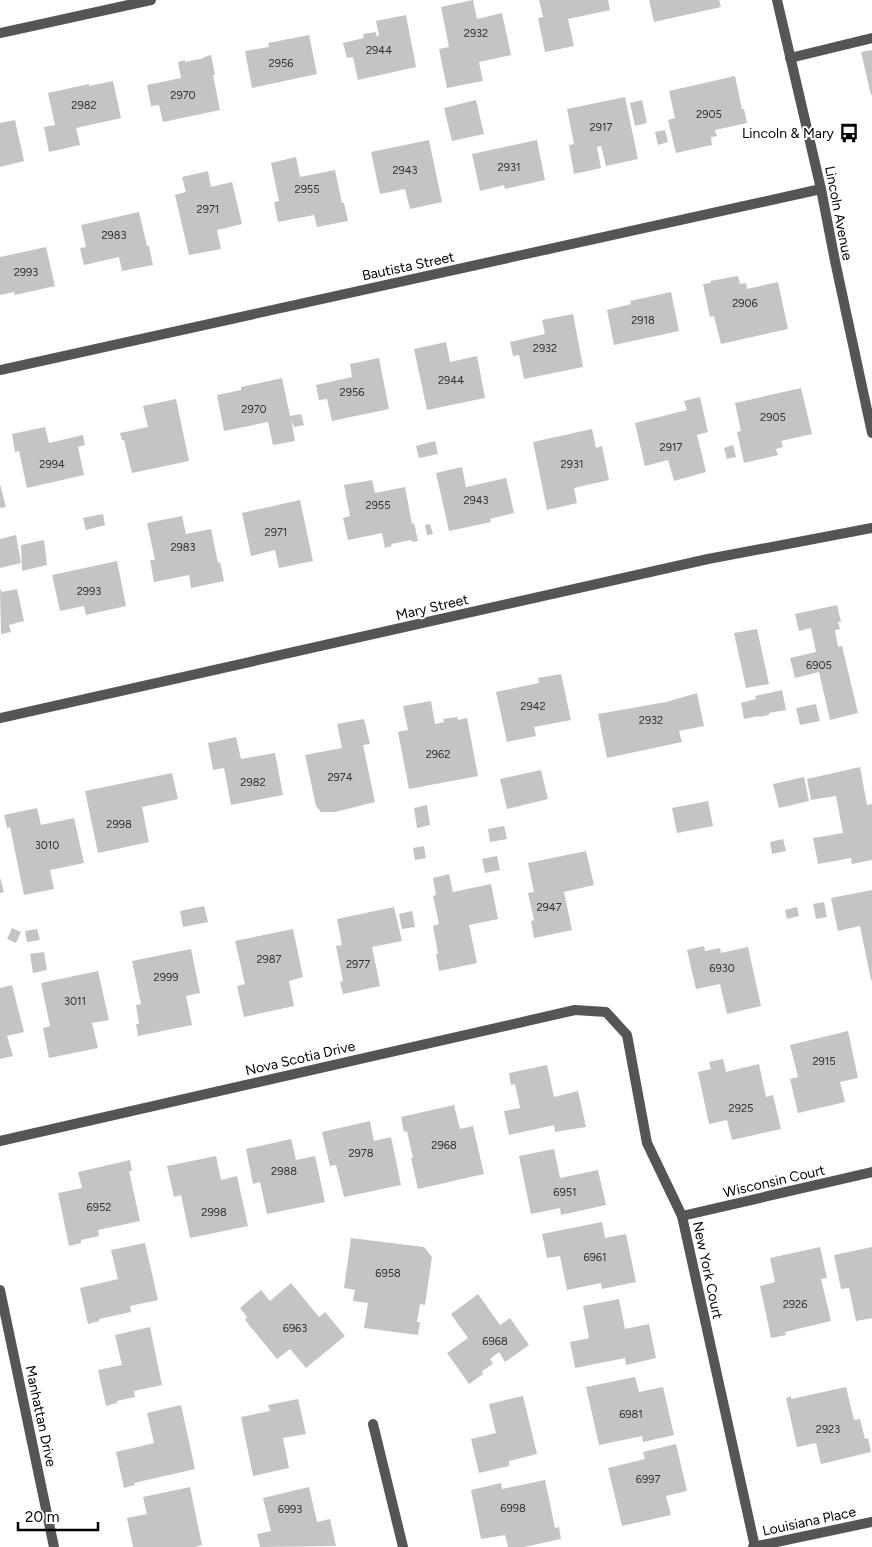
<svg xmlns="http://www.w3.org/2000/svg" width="872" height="1547" viewBox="0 0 872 1547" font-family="Figtree,sans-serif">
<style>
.building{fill:#c4c4c4}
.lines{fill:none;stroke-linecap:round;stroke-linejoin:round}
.service{stroke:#555;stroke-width:10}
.minor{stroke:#555;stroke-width:10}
.tertiary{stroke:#555;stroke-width:10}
.labels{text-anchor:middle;stroke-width:4;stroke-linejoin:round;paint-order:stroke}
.number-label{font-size:11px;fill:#313131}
.poi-label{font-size:14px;fill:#000;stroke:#fff;text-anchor:end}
.street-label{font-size:14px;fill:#000;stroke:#fff}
</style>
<rect width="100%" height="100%" fill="#fff"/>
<g class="building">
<polygon points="473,0 477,19 502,13 511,55 479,62 483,81 447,88 439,49 449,47 441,7"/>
<polygon points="539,0 608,0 610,10 568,19 574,46 545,52 538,18 543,17"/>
<polygon points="649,0 719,0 721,7 654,22"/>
<polygon points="406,15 416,67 358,80 353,57 347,58 343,43 364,38 363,34 376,32 376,36 379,35 376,21"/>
<polygon points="309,35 317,74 252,88 245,51 269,47 268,43"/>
<polygon points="872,50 872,95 871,95 861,52"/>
<polygon points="211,55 215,75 213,75 220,110 163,122 159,105 151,106 147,85 181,78 178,62 185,60 185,62 204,58 204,57"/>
<polygon points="735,76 742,109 744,109 747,123 715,130 717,136 711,137 712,145 676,153 668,120 675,118 669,91"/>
<polygon points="113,81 121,118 76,128 80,145 49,152 44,127 55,125 48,93 89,84 89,86"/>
<polygon points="625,97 638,159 606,166 601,146 597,147 601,168 574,174 569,145 574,144 567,109"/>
<polygon points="476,100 484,134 452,141 444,108"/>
<polygon points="642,100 647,123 635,126 630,103"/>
<polygon points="15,120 24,161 0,167 0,123"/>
<polygon points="665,130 668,142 658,145 655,132"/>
<polygon points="429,140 442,202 410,209 405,189 380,194 371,152"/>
<polygon points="537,140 545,180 505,189 504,185 480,191 472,154"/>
<polygon points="296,157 300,177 335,170 342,203 344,203 348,221 317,227 314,215 278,222 274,202 279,201 271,163"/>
<polygon points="208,171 211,187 232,182 242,224 217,230 221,249 189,255 175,195 186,192 182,177"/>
<polygon points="139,212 147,246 149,246 153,265 122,271 119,257 84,265 80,248 86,247 81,225"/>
<polygon points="46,247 55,286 15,295 14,292 0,295 0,257"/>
<polygon points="738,276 740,284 746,283 747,289 778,282 788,329 721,344 714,316 710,317 703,284 711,283 710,281"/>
<polygon points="671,292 679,331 614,345 607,310 631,304 630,301"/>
<polygon points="573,314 583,367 524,379 519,355 513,356 510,342 545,334 542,320"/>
<polygon points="446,342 450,362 477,356 485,398 427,410 414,349"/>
<polygon points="379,358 389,409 332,421 327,399 319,400 316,385 352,377 350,364"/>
<polygon points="282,378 290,416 301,414 304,425 294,427 291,419 295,441 273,445 268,422 224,431 217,395 241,390 241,387"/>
<polygon points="801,388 812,434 781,441 783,447 776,449 778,455 744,463 737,432 741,431 735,403"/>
<polygon points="700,397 708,432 697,435 706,472 674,481 668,460 645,466 635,423 687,410 684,401"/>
<polygon points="176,399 189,461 132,473 124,440 122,440 120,433 148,427 143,406"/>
<polygon points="45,427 49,443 83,435 85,445 78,447 84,475 27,488 19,451 15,452 12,434"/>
<polygon points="592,429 596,448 602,446 609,480 574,488 577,503 547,510 533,442"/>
<polygon points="435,441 438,454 419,458 416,446"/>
<polygon points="733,445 736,457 727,459 724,448"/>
<polygon points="462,467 466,487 506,478 514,513 490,519 491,522 449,531 436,473"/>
<polygon points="372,480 375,493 405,487 412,524 414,523 418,541 412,542 411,540 391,544 392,546 385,548 382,533 348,540 343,518 350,516 344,485"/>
<polygon points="0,484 6,507 0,508"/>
<polygon points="300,500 313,561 279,568 275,550 251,556 242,513"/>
<polygon points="103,514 105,525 86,530 83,518"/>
<polygon points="182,516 186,534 211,529 218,563 220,562 224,581 191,588 189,575 154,582 150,560 155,560 147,523"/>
<polygon points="430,524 433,534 427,535 425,525"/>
<polygon points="16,535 21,563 0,568 0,539"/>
<polygon points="44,540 47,565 22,571 21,545"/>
<polygon points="117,561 126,606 86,615 84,606 60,611 52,575"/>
<polygon points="0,589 2,592 17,589 24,621 9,625 11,632 1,634"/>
<polygon points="837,605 841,622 838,622 840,629 835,630 838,647 842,646 858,713 830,720 819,672 795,678 790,658 816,652 811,628 799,631 795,614"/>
<polygon points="757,629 769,684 746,688 734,633"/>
<polygon points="561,674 571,720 534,727 536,736 507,742 496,692 539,683 538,678"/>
<polygon points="782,690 786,710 769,713 769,715 760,717 759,716 744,719 741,703 756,699 755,696"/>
<polygon points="697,693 704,726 679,731 682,742 607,758 598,714 666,702"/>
<polygon points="431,701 435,724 444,722 443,719 457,717 458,720 467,718 478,776 409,789 398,732 408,730 403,706"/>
<polygon points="816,704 820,721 800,725 796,708"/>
<polygon points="364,719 370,744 363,745 375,802 335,812 321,812 316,806 305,755 342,748 337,724"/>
<polygon points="236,737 241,759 275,753 283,795 231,805 224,768 213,770 208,743"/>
<polygon points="860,767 867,805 872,804 872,860 852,864 851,858 818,864 813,838 843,833 836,796 811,800 807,779"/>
<polygon points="541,770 548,799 507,809 500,779"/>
<polygon points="172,773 178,799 142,807 149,842 98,853 85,791"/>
<polygon points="804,777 809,801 779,808 773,784"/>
<polygon points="708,801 713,826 677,833 672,808"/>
<polygon points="427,805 430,825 417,828 414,808"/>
<polygon points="37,808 41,825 74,818 84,863 50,870 54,889 24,895 10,827 7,828 4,815"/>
<polygon points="504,826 507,839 490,842 488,829"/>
<polygon points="783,839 786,851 772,854 770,842"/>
<polygon points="424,846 426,858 415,860 413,848"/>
<polygon points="586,851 594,885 564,892 572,930 534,938 531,921 534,920 528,893 534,892 528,863"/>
<polygon points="497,856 500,870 485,873 482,859"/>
<polygon points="449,874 453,892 491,884 498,919 469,925 477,963 439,971 436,954 438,954 433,926 439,924 433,896 436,895 433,878"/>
<polygon points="0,877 4,892 0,893"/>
<polygon points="872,890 872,980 871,980 860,926 838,931 831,898"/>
<polygon points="824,902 827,917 816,919 813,904"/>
<polygon points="204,906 208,922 183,927 180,911"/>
<polygon points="394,907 402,941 372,947 380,986 343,994 340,982 343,981 336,946 342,945 337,919"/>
<polygon points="797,907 799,916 787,919 785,910"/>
<polygon points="412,911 415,927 402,929 399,914"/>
<polygon points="12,928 21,932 16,943 7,939"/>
<polygon points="37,929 40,940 27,942 25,931"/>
<polygon points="293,929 303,977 289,981 294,1006 244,1017 237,986 245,984 235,941"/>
<polygon points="704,946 705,951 720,948 721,953 748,947 761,1006 727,1014 720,984 696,989 687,950"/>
<polygon points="191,949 200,993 186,996 192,1025 138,1036 136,1024 139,1024 136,1005 141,1004 132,961"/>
<polygon points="44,952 47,970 33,973 30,954"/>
<polygon points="98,971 109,1020 92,1023 98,1048 49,1058 43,1028 50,1026 41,983"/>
<polygon points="12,985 24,1032 7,1036 13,1056 0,1059 0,988"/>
<polygon points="848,1031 858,1078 840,1082 845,1102 798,1113 790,1079 798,1077 790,1045"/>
<polygon points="723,1059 726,1072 759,1064 766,1097 773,1095 781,1129 732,1140 727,1120 709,1124 698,1072 711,1069 709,1062"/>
<polygon points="547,1065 554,1097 578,1091 586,1127 555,1132 554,1125 509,1135 504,1111 520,1108 515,1084 511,1085 509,1073"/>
<polygon points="454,1105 460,1129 473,1126 484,1174 418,1189 411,1158 413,1158 407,1131 404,1132 401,1117"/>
<polygon points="370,1121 374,1141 391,1137 401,1185 344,1197 336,1165 330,1166 322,1132"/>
<polygon points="291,1139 296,1160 315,1156 325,1202 267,1214 260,1182 253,1184 246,1149"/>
<polygon points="554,1149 560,1178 598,1170 606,1205 561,1215 560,1208 531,1214 519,1156"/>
<polygon points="216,1156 221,1180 237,1176 248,1226 190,1238 181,1195 174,1197 167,1166"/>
<polygon points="130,1160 132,1171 129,1171 140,1221 98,1230 99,1236 81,1240 81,1243 69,1246 58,1193 82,1188 78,1172"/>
<polygon points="602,1222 605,1238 626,1234 636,1282 602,1289 601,1283 567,1290 560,1256 547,1258 542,1234"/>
<polygon points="351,1238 424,1247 432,1257 425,1305 420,1304 417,1322 420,1322 418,1335 364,1328 368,1303 353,1301 355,1290 344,1288"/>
<polygon points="145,1243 158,1300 130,1306 131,1312 99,1319 99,1321 88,1324 80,1288 118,1279 111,1250"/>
<polygon points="820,1247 827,1278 821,1279 831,1321 785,1332 786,1335 771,1338 760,1286 775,1282 770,1258"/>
<polygon points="872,1247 872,1318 856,1321 849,1288 841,1289 834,1255"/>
<polygon points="291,1283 319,1317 325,1312 345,1336 306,1368 290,1349 277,1359 245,1320 247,1317 240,1308 261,1290 270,1301"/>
<polygon points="478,1294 500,1325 510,1318 529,1345 505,1362 499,1352 490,1359 493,1364 482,1371 483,1374 469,1384 447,1353 468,1338 451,1314"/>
<polygon points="619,1299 625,1329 649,1324 656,1358 626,1365 625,1358 575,1368 570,1342 589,1338 583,1306"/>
<polygon points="150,1327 162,1385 134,1391 135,1397 117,1401 117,1403 106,1406 98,1370 122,1365 115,1335"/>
<polygon points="635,1377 639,1392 663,1387 674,1435 643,1442 642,1436 599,1445 586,1387"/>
<polygon points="846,1387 854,1420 860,1419 865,1439 868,1438 871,1452 821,1464 816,1443 797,1447 786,1398 791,1396 791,1399"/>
<polygon points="523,1396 537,1454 509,1461 509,1466 479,1473 471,1439 496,1433 489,1404"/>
<polygon points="298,1399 306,1434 283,1438 289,1468 253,1476 241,1417 270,1411 268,1405"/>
<polygon points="181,1405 195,1469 134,1483 135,1485 124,1488 116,1452 154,1443 147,1413"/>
<polygon points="676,1444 687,1491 666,1496 671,1515 622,1526 608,1468 645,1459 643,1452"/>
<polygon points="545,1480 555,1528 559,1527 561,1539 524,1547 508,1547 505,1535 481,1539 471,1490 501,1483 502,1489"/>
<polygon points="190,1487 202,1545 195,1547 133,1547 127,1518 147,1514 143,1497"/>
<polygon points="309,1487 317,1522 330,1519 336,1546 260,1547 257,1534 271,1531 263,1498"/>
</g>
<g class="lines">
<polyline class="service" points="790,58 872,38"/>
<g class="minor">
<polyline points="0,33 151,0"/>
<polyline points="0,370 821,189"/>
<polyline points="0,1141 575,1010 606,1012 627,1035 647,1143 682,1216 755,1547"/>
<polyline points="682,1216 872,1172"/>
<polyline points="0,1290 54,1547"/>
<polyline points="373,1424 403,1547"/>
<polyline points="753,1547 872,1522"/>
</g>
<g class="tertiary">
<polyline points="777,0 821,189 835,261 872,433"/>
<polyline points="0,718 708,559 872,528"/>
</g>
</g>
<defs>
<symbol id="bus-bare" viewBox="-9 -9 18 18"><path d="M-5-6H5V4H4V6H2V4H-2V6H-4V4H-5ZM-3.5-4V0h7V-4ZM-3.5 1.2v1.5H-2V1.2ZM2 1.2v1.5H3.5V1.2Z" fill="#000" stroke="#fff" stroke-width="2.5" paint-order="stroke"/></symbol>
</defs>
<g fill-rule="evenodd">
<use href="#bus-bare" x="835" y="119" width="28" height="28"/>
</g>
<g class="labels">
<g class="number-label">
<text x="476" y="37">2932</text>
<text x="379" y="54">2944</text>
<text x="281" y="67">2956</text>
<text x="183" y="99">2970</text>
<text x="84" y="109">2982</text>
<text x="709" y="118">2905</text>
<text x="601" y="131">2917</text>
<text x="509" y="171">2931</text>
<text x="405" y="174">2943</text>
<text x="307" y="193">2955</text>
<text x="208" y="213">2971</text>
<text x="114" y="239">2983</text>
<text x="26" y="276">2993</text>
<text x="745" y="307">2906</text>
<text x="643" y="324">2918</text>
<text x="545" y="352">2932</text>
<text x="451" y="384">2944</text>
<text x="352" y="396">2956</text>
<text x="254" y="413">2970</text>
<text x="773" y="421">2905</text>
<text x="671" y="451">2917</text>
<text x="52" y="468">2994</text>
<text x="572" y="468">2931</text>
<text x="476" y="504">2943</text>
<text x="378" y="509">2955</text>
<text x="276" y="536">2971</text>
<text x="183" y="551">2983</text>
<text x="89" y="595">2993</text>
<text x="819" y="669">6905</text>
<text x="533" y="710">2942</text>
<text x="651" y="724">2932</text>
<text x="438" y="758">2962</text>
<text x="340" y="781">2974</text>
<text x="253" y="786">2982</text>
<text x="119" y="828">2998</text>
<text x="47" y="849">3010</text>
<text x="549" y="911">2947</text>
<text x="269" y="963">2987</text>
<text x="358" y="968">2977</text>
<text x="722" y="972">6930</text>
<text x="166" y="981">2999</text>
<text x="75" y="1005">3011</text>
<text x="824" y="1065">2915</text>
<text x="741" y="1112">2925</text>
<text x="444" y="1149">2968</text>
<text x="361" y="1157">2978</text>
<text x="284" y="1175">2988</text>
<text x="565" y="1196">6951</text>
<text x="99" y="1211">6952</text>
<text x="214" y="1216">2998</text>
<text x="595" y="1261">6961</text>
<text x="388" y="1277">6958</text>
<text x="795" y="1308">2926</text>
<text x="295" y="1332">6963</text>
<text x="495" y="1345">6968</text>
<text x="631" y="1418">6981</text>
<text x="828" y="1433">2923</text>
<text x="648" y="1483">6997</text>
<text x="513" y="1512">6998</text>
<text x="290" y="1513">6993</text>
</g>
<g class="poi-label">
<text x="834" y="138">Lincoln &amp; Mary</text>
</g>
<g class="street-label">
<text transform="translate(839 213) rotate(79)" y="5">Lincoln Avenue</text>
<text transform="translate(408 266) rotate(-12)" y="5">Bautista Street</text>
<text transform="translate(432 607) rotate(-13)" y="5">Mary Street</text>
<text transform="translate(300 1058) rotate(-13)" y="5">Nova Scotia Drive</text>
<text transform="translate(774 1181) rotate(-13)" y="5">Wisconsin Court</text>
<text transform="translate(708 1270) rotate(78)" y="5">New York Court</text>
<text transform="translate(41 1416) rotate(78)" y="5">Manhattan Drive</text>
<text transform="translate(809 1521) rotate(-12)" y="5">Louisiana Place</text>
</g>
</g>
<path d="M18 1522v8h80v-8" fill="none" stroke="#000000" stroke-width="2.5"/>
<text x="25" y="1522" font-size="15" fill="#000000" stroke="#ffffff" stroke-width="4" paint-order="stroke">20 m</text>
</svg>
